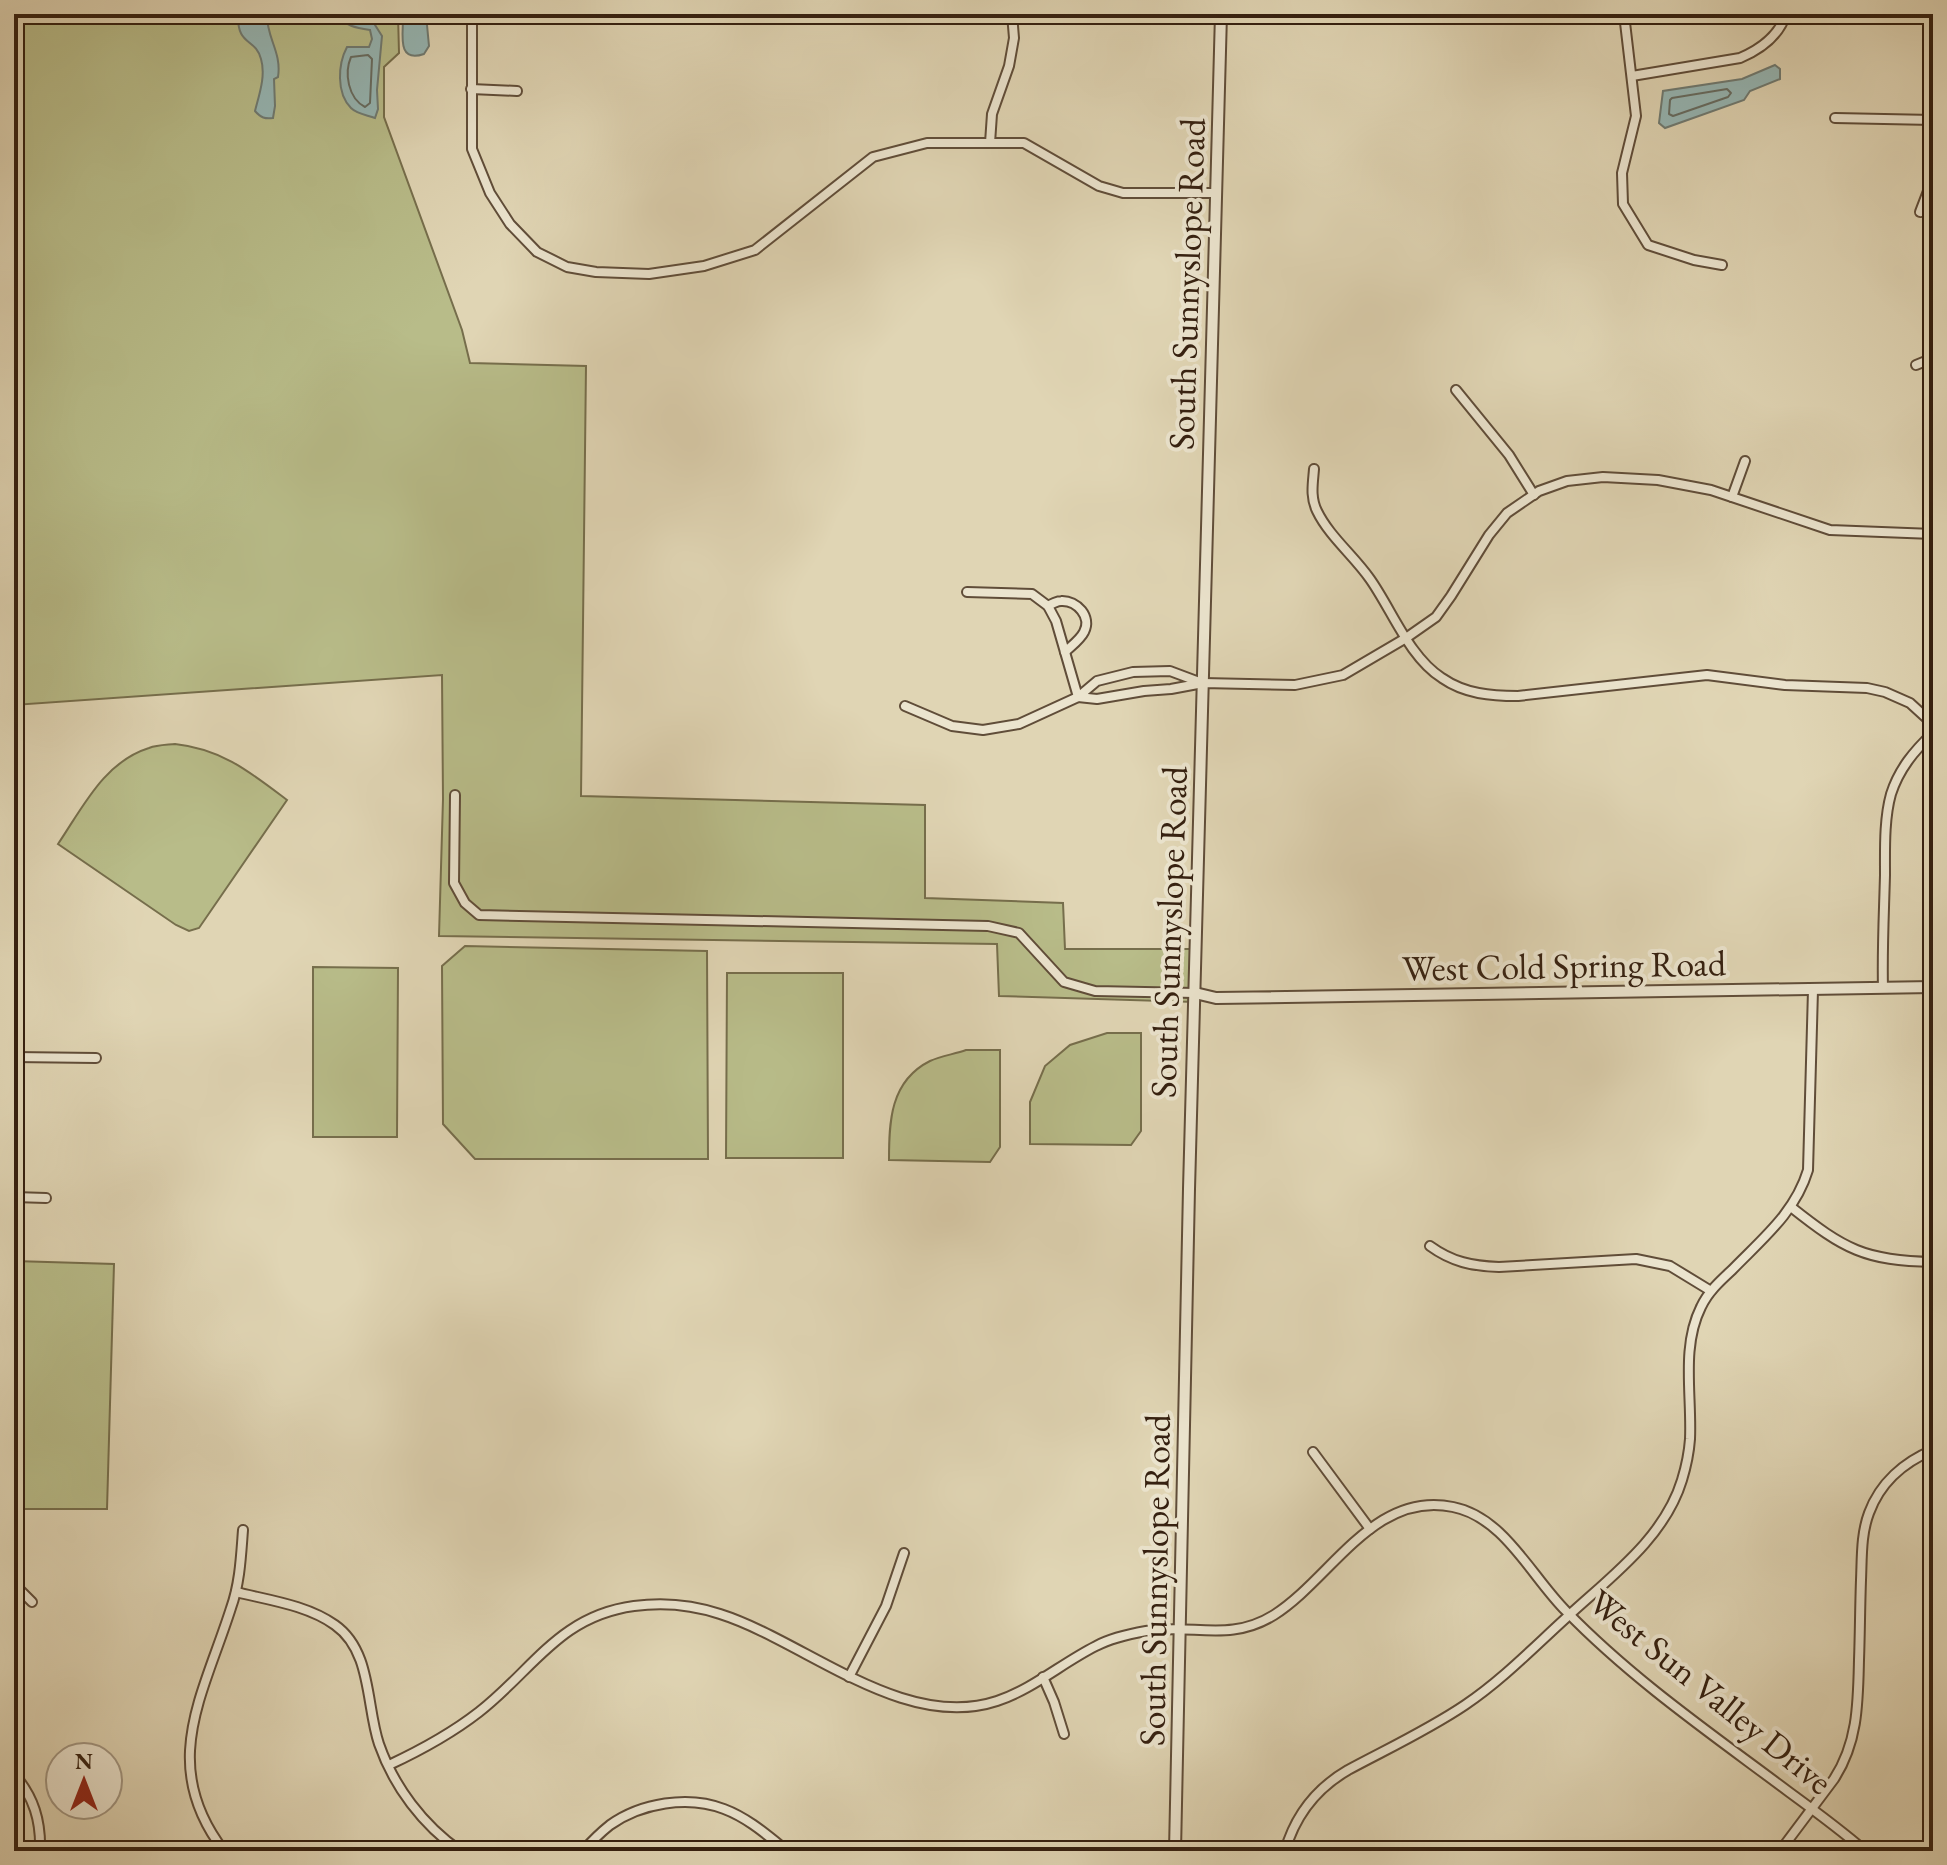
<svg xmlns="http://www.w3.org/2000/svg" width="1947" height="1865" viewBox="0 0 1947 1865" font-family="'EB Garamond',serif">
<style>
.green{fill:#b8bc89;stroke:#766e4c;stroke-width:2}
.water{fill:#96b7b5;stroke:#6f7b73;stroke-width:2}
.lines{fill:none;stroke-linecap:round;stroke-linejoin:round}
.shore{stroke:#666c62;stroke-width:2}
.minor-casing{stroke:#604d39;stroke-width:12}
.tertiary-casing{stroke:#604d39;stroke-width:14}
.minor{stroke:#ebe4ce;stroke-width:8}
.tertiary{stroke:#ebe4ce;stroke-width:10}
.labels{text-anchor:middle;stroke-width:8;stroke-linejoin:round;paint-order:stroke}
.street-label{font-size:36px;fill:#352010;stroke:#ebe4ce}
</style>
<rect width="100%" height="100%" fill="#e0d5b4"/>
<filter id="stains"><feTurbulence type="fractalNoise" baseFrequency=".0025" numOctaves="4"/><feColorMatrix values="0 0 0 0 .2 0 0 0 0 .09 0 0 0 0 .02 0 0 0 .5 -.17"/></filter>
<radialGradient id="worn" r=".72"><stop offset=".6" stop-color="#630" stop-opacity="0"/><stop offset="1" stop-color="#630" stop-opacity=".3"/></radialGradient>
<g class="green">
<polygon points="14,14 398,14 399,53 384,67 384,117 462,330 470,363 586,366 581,796 925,805 925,898 1063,903 1065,949 1197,949 1195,1002 999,996 997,944 439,936 443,799 442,675 14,705"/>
<path d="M175 744C222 749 250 772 287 800L199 928 189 931 176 925 58 844C83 807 104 762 149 748 157 745 166 745 175 744Z"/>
<polygon points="465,946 707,951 708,1159 475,1159 443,1124 442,966"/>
<polygon points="313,967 398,968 397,1137 313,1137"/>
<polygon points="727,973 843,973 843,1158 726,1158"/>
<polygon points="1107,1033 1141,1033 1141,1131 1131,1145 1030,1144 1030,1102 1045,1066 1070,1045"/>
<path d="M966 1050H1000V1147L990 1162 889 1160C889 1122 890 1081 930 1061 941 1056 955 1054 966 1050Z"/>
<polygon points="14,1261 114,1264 107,1509 14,1509"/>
</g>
<g class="water">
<path d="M238 14H267C266 37 282 52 278 77L274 79 275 106 273 118C265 119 261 118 255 111 259 95 266 76 261 59 255 37 237 47 238 14Z"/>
<path d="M336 14H368L382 36 377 90 378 109 375 118C367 115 357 114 351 108 336 93 338 64 347 47H369L372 39 370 30C357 28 344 26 336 14Z"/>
<path d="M403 14H431L427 25 429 46 424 54C395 64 404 31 403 14Z"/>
<polygon points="1775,65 1780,69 1780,79 1750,91 1744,100 1665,128 1659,123 1663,91 1742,79"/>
</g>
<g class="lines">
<g class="shore">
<path d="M368 55 372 59 370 103 365 107C348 98 344 73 351 57Z"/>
<polygon points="1727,89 1731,93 1728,97 1673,116 1669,114 1670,100 1672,98"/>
</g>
<defs>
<g id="minor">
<polyline points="472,14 472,149 490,193 510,224 537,252 567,267 596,272 649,274 704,266 755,250 873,157 927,143 1024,143 1099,186 1123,193 1216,193"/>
<polyline points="1624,14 1636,116 1622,173 1623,204 1648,245 1694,260 1722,265"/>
<path d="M1632 76 1740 58C1761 49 1779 36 1786 14"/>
<polyline points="471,89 517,91"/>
<polyline points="1835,118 1933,120"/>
<polyline points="990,143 992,114 1009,66 1014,38 1012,14"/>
<polyline points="1920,212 1933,178"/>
<polyline points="1916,365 1933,358"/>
<polyline points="1456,390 1509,455 1534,495"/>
<path d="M1314 469C1313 483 1310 497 1317 511 1329 536 1354 556 1370 579 1392 610 1409 657 1442 678 1465 694 1491 696 1518 696L1707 675 1785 685 1867 688 1885 692 1910 703 1933 724"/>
<polyline points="1732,497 1745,461"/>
<polyline points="967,592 1032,594 1048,606 1056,621 1078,697"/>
<path d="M1048 606C1051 604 1058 601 1061 601 1077 600 1092 617 1084 632 1080 640 1071 646 1065 652"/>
<polyline points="1078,697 1097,699 1144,691 1171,689 1203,683 1295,685 1343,675 1406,638 1436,617 1451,596 1489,535 1507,513 1539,491 1567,481 1603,477 1658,480 1711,490 1830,530 1933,534"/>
<polyline points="905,706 952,726 983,730 1019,724 1078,697 1097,681 1133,672 1170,671 1202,683"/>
<polyline points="455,795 454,883 465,903 479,915 988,926 1019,933 1064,982 1095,991 1195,993"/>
<path d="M1883 988C1882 950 1884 913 1885 875 1885 849 1884 819 1891 794 1899 769 1914 751 1933 733"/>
<polyline points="14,1057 96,1058"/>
<polyline points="14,1197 46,1198"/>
<path d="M1791 1207C1844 1249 1865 1261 1933 1262"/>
<path d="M1430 1246C1452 1262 1472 1266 1499 1267L1636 1259 1670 1266 1711 1291"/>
<polyline points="1313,1452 1370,1529"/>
<polyline points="14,1587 20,1590 32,1602"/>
<path d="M236 1592C268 1600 307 1605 335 1625 372 1651 366 1706 379 1744 394 1787 423 1825 460 1851"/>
<polyline points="849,1677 886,1606 904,1553"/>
<polyline points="1043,1677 1054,1702 1064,1734"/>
<path d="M389 1765C419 1751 452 1733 479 1712 533 1670 559 1616 634 1606 663 1602 693 1605 720 1614 805 1641 903 1732 997 1701 1033 1689 1062 1663 1096 1646 1111 1638 1129 1634 1146 1631 1192 1623 1229 1643 1274 1615 1331 1579 1374 1490 1453 1507 1504 1517 1531 1576 1566 1611 1633 1680 1713 1735 1789 1792 1815 1811 1841 1830 1865 1851"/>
<path d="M14 1774C34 1797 41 1821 40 1851"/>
<path d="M224 1851C158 1765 203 1696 231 1608 240 1583 241 1556 243 1530"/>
<path d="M583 1851C591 1842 600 1833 610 1825 641 1803 688 1795 724 1809 748 1818 767 1835 787 1851"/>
<path d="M1285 1851C1295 1816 1317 1788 1348 1770 1387 1749 1428 1730 1465 1705 1502 1680 1533 1648 1566 1618 1609 1578 1664 1539 1682 1480 1686 1467 1689 1453 1690 1439 1692 1395 1681 1347 1701 1307 1708 1292 1720 1281 1732 1270 1762 1239 1795 1213 1808 1170L1813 990"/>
<path d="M1780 1851 1834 1779C1858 1742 1858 1703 1859 1660 1860 1633 1860 1607 1861 1580 1862 1557 1861 1534 1869 1513 1880 1483 1904 1462 1933 1450"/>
</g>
<g id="tertiary">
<polyline points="1195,993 1216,998 1933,987"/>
<polyline points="1175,1851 1189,1189 1221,14"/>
</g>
</defs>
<use href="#minor" class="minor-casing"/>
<use href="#tertiary" class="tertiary-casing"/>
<use href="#minor" class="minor"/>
<use href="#tertiary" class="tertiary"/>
</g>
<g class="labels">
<g class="street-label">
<text transform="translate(1186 284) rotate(-88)" y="13">South Sunnyslope Road</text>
<text transform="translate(1168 932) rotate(-88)" y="13">South Sunnyslope Road</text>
<text transform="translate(1564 965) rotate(-1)" y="13">West Cold Spring Road</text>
<text transform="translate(1154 1580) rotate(-89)" y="13">South Sunnyslope Road</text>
<text transform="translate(1711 1691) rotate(39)" y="13">West Sun Valley Drive</text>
</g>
</g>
<rect width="1947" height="1865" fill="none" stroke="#e0d5b4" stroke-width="48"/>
<rect x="16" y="16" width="1915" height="1833" fill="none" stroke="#352010" stroke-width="4"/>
<rect x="24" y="24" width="1899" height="1817" fill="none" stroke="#352010" stroke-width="2"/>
<g transform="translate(84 1781)"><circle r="38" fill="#ebe4ce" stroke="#a29682" stroke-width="2"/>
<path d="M0-6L14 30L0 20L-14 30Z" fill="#8f2418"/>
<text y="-12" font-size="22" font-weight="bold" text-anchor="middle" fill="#352010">N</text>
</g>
<rect width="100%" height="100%" filter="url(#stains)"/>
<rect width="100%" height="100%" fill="url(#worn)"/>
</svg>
